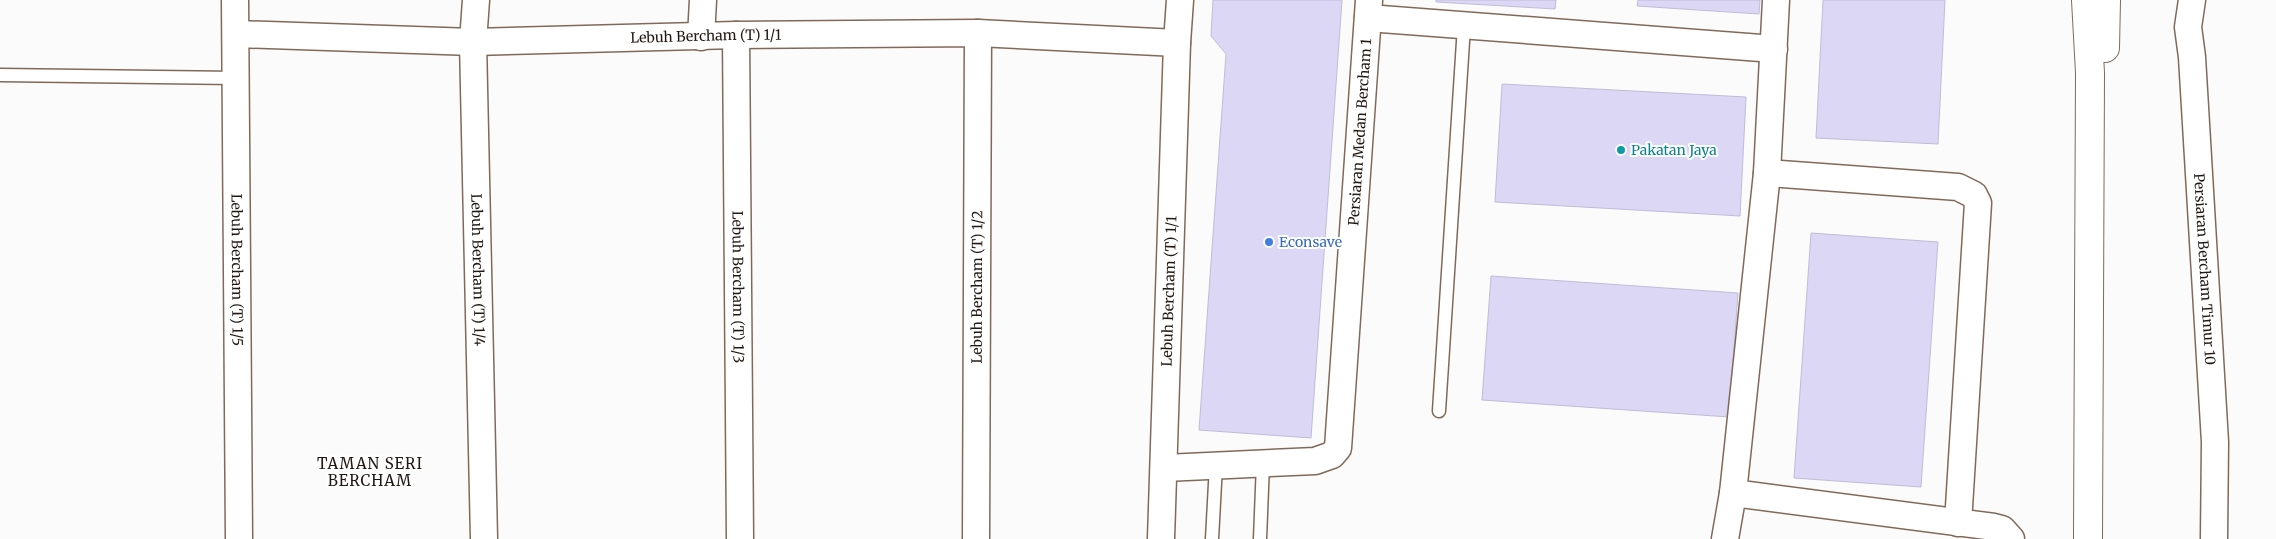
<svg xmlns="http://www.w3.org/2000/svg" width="2276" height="539" viewBox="0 0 2276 539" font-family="Merriweather,serif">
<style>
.building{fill:#dbd7f5;stroke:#bfbcda}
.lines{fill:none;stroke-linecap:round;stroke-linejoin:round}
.service-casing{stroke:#826957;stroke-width:15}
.minor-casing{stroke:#826957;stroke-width:29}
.tertiary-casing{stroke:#826957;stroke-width:30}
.service{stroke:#fff;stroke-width:12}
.minor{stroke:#fff;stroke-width:26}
.tertiary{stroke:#fff;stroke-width:28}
.culture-dot{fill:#0f9aa8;stroke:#fff;stroke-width:2}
.shop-dot{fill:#3f7fe0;stroke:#fff;stroke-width:2}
.labels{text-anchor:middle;stroke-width:4;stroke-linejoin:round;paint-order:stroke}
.street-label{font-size:14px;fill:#221811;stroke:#fff}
.culture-label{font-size:14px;fill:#0d838f;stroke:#fff;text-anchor:start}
.shop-label{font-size:14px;fill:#366cbe;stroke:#fff;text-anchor:start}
.neighbourhood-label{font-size:15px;letter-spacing:1px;fill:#221811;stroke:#fff}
</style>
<rect width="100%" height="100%" fill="#fbfbfb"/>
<g class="building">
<polygon points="1213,0 1342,0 1311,438 1199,430 1226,54 1211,36"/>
<polygon points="1436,0 1556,0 1555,9 1436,2"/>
<polygon points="1638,0 1760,0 1759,14 1637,6"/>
<polygon points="1823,0 1945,0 1938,144 1816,138"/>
<polygon points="1502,84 1746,97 1740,216 1495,202"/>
<polygon points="1811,233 1938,242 1921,487 1794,478"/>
<polygon points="1491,276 1738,293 1729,417 1482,400"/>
</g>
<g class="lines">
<defs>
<g id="service">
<polyline points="0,75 236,78"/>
<polyline points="1439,411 1464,26"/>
<polyline points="1212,539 1216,465"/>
<polyline points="1260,539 1263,463"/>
</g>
<g id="minor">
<path id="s1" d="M235 0 239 539"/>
<path id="s2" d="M476 0 473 42 484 539"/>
<polyline points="1776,0 1767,173 1733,493 1994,527 2002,529 2011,539"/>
<path id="s3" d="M2192 0 2188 27 2192 57 2215 442 2214 539"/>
<polyline points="1368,18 1774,49"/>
<path id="s4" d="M236 34 473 42 736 35 978 33 1177 43 1180 0"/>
<path id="s5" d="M736 35 740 539"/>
<polyline points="701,37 703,0"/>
<polyline points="1767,173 1958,187 1974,195 1978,203 1958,523"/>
<path id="s6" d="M1165 468 1315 461 1332 455 1338 448 1369 0"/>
<path id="s7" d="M976 539 978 33"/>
<path id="s8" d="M1161 539 1177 43"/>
<polyline points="1725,539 1733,493"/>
</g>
<g id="tertiary">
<polyline points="2086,0 2090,73 2088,539"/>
<polyline points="2105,48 2106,0"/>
</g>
</defs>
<use href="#service" class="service-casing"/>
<use href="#minor" class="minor-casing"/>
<use href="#tertiary" class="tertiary-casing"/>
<use href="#service" class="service"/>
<use href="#minor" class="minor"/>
<use href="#tertiary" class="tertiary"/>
</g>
<circle class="culture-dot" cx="1621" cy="150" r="5"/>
<circle class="shop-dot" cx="1269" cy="242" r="5"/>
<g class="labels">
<g class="street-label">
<text dy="5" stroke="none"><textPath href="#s4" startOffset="470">Lebuh Bercham (T) 1/1</textPath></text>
<text dy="5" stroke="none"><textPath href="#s6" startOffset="494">Persiaran Medan Bercham 1</textPath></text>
<text dy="5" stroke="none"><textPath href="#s1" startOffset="270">Lebuh Bercham (T) 1/5</textPath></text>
<text dy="5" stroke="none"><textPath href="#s2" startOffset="270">Lebuh Bercham (T) 1/4</textPath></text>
<text dy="5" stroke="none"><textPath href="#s3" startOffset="270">Persiaran Bercham Timur 10</textPath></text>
<text dy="5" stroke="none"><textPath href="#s7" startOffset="252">Lebuh Bercham (T) 1/2</textPath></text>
<text dy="5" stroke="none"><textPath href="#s5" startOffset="252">Lebuh Bercham (T) 1/3</textPath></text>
<text dy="5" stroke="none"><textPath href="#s8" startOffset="248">Lebuh Bercham (T) 1/1</textPath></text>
</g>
<g class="culture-label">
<text x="1631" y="155">Pakatan Jaya</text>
</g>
<g class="shop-label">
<text x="1279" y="247">Econsave</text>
</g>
<g class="neighbourhood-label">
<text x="370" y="469">TAMAN SERI<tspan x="370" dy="17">BERCHAM</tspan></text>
</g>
</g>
</svg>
